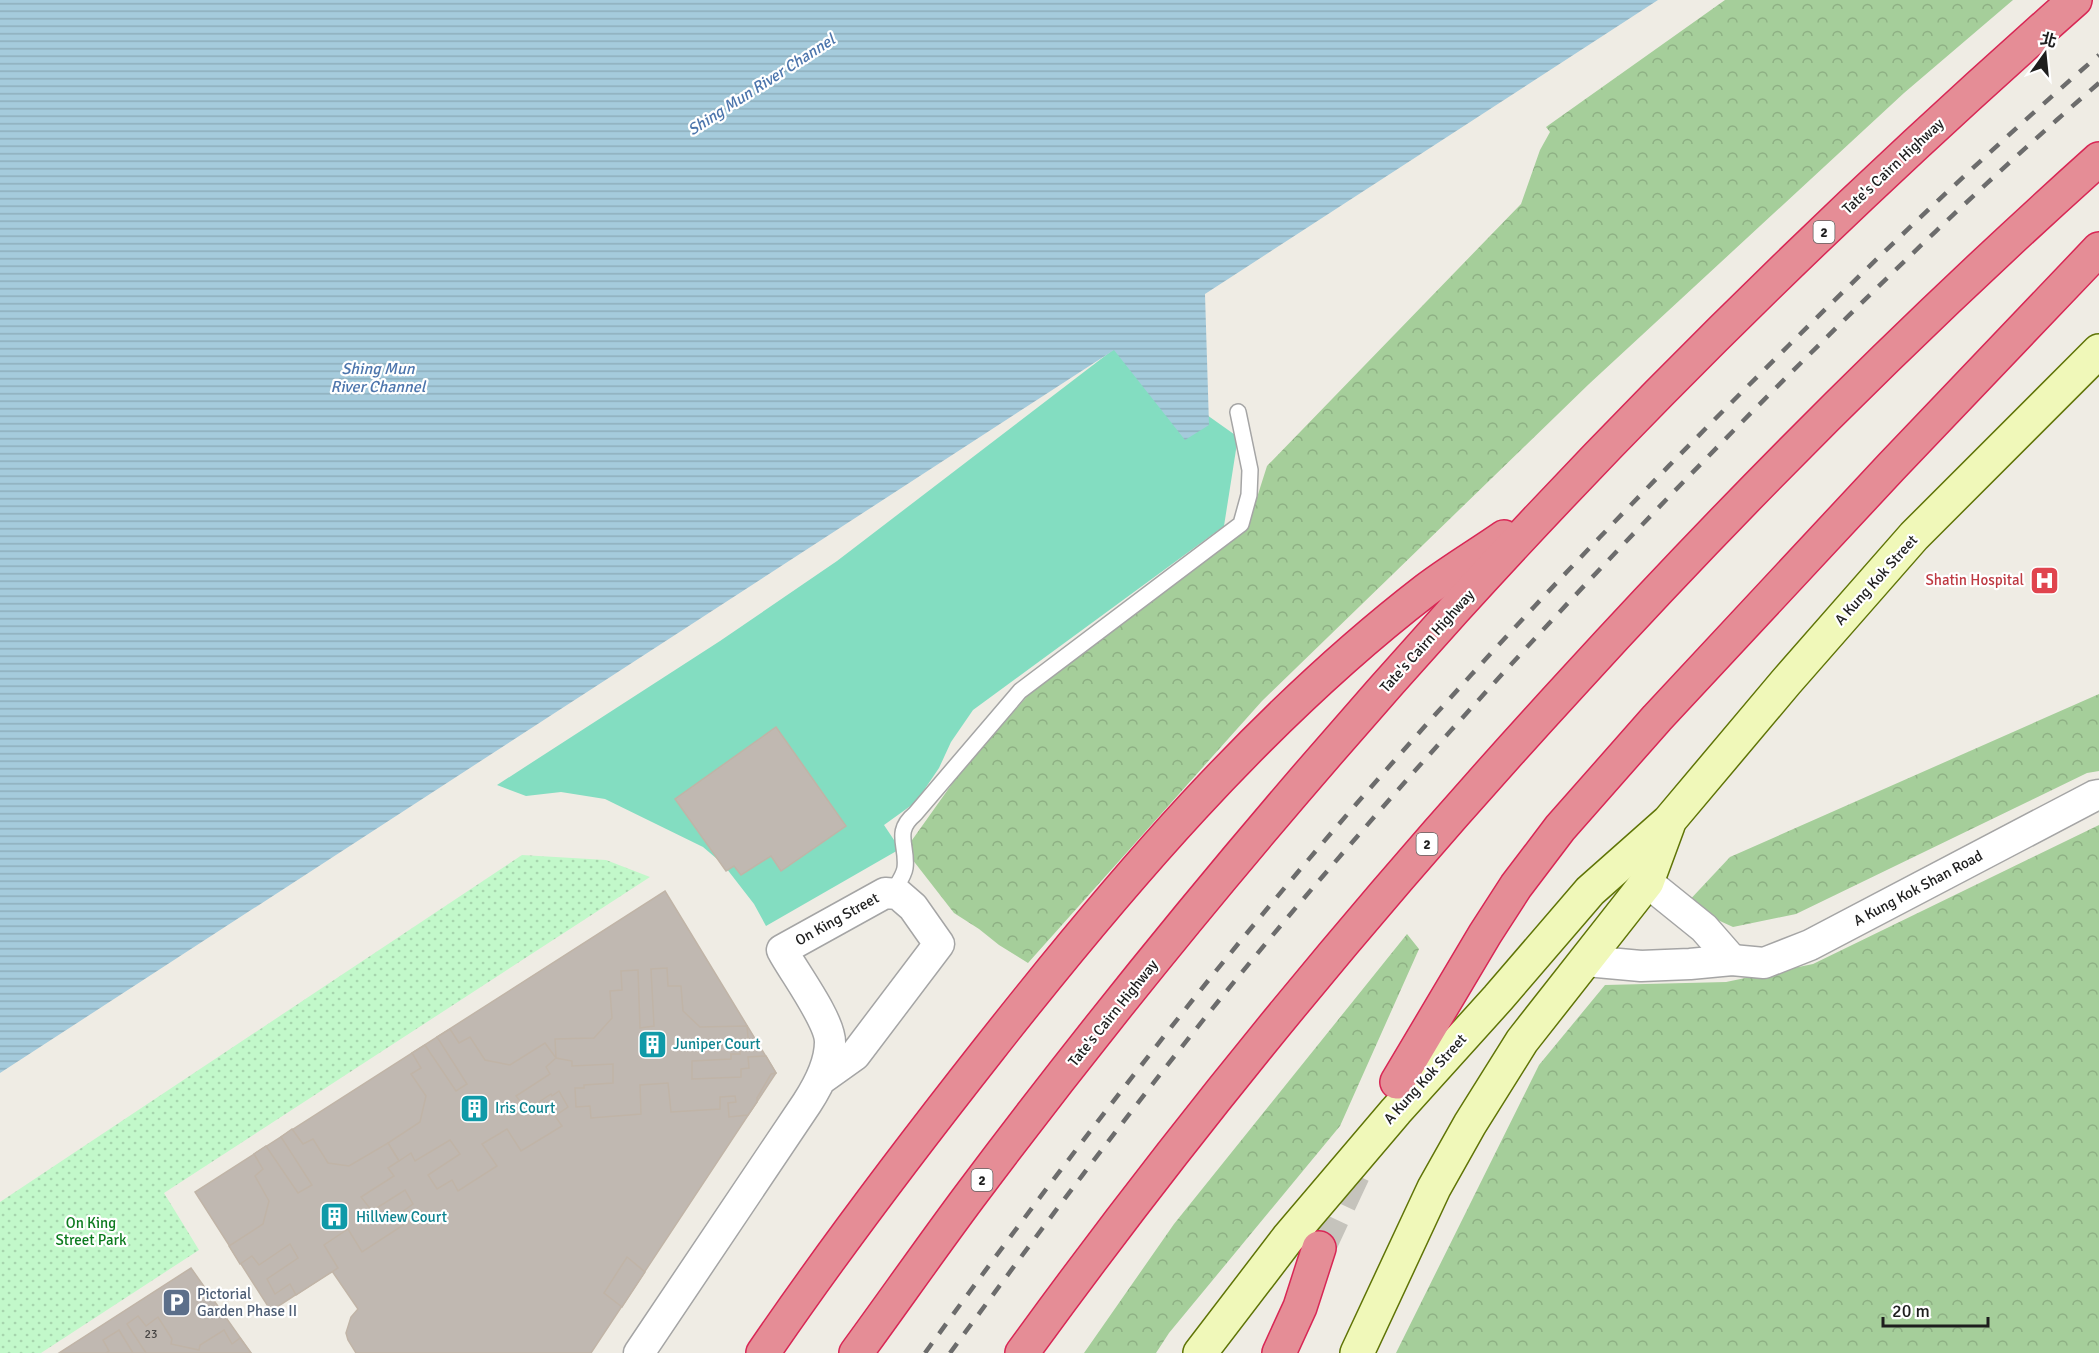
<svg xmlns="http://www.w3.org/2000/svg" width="2099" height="1353" viewBox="0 0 2099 1353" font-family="Signika,'Noto Sans TC',sans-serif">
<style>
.forest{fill:url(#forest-crowns)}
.park{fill:url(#park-dots)}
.pitch{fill:#83ddc1}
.water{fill:url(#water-rules)}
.building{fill:#c0b8b1;stroke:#c0b4a7;stroke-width:1.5}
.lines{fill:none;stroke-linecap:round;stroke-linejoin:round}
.highway-tunnel{stroke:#c5c3bc;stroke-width:33;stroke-dasharray:33 16;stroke-linecap:butt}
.lane-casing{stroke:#a5a5a5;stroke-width:18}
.street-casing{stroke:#a5a5a5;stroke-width:33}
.secondary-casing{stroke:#5f7406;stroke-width:36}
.highway-casing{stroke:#d82755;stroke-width:36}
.lane{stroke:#fff;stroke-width:15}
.street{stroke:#fff;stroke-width:30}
.secondary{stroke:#f0f8b9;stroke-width:33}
.highway{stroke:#e58d96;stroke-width:33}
.rail{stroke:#6c6c6c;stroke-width:4.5;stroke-dasharray:12 12;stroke-linecap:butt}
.labels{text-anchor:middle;stroke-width:4.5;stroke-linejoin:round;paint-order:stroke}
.number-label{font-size:12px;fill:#464443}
.shield{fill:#fff;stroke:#626262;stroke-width:1.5}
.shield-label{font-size:14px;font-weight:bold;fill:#1e1e1e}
.street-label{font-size:15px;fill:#1e1e1e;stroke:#fff}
.health-label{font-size:15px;fill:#be3a42;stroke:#fff;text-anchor:end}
.culture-label{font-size:15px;fill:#0d838f;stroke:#fff;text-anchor:start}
.park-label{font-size:15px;fill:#0d7b1f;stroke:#fff}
.service-label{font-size:15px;fill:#4e5e75;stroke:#fff;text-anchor:start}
.water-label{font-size:16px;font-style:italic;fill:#4c75ac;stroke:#fff}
</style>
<defs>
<pattern id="forest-crowns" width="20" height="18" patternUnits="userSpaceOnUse" patternTransform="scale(1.5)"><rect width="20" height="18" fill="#a5ce9a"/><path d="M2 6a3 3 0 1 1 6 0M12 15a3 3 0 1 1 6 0" fill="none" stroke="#8eb084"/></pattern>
<pattern id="park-dots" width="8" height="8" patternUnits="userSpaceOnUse" patternTransform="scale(1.5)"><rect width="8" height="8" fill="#c2f8ca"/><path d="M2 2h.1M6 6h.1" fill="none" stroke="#a6d4ad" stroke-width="1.8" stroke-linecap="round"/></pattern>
<pattern id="water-rules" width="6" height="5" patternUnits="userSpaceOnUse" patternTransform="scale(1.5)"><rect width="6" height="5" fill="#a5cbdc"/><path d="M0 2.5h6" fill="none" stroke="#8eaebc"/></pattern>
</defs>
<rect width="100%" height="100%" fill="#efece4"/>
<g class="forest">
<polygon points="1725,0 2013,0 1904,93 1589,384 1262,701 1028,963 999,945 979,929 954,913 905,850 959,774 1030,693 1247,529 1267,466 1521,204 1540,150 1550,132 1546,127"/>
<polygon points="2099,694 2099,771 2087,773 1796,914 1733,927 1685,905 1730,857"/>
<polygon points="2099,825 2099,1353 1396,1353 1539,1065 1605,985 1726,982 1813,964"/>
<polygon points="1407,934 1419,949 1340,1126 1169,1333 1156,1353 1084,1353 1174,1224"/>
</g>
<polygon class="park" points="522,855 606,860 650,877 164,1193 199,1250 41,1353 0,1353 0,1202"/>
<polygon class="pitch" points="1114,349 1238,437 1224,526 973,710 951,742 939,768 916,802 884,825 900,849 766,926 754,904 723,864 703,847 605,799 561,792 526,796 497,785 720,641 837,561"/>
<polygon class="water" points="0,0 1658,0 1205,294 1209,425 1185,440 1114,350 0,1073"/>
<g class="building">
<polygon points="776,727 846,826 781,871 771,856 741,875 734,866 726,871 675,799"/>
<polygon points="665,891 776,1073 591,1353 356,1353 348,1340 346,1333 351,1317 358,1309 332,1271 271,1311 195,1192"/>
<polygon points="667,968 668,986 681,986 683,1011 700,1027 747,1026 749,1048 740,1049 740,1054 731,1054 731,1059 692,1061 692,1079 741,1077 741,1069 749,1068 748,1057 766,1056 776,1073 771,1074 757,1098 757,1102 748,1115 729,1117 728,1103 736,1102 735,1096 720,1097 720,1109 671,1112 668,1083 640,1085 641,1114 591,1118 590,1106 576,1107 575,1088 584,1088 584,1085 613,1083 613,1064 572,1066 572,1061 556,1058 555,1039 594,1038 612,1018 610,991 622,990 621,971 638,970 640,1028 654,1026 651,969"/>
<polygon points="450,1029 459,1043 470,1037 485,1060 510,1065 545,1043 556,1058 546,1067 550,1074 516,1096 527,1110 551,1094 552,1096 559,1091 568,1107 555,1116 562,1126 521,1151 507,1129 482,1144 497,1166 458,1191 452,1180 437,1189 428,1175 460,1154 450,1140 415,1161 411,1153 399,1161 388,1143 420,1122 426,1096 411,1074 421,1068 412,1053 425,1045 456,1091 467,1084 437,1037"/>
<polygon points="292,1129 303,1144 313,1139 328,1163 349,1166 388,1143 399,1161 388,1168 394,1176 361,1197 372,1211 405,1190 413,1204 402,1212 408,1222 362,1252 348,1229 324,1245 338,1268 296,1295 290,1284 275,1294 267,1279 298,1258 290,1244 259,1265 252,1256 240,1264 229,1246 263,1224 269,1201 255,1176 263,1169 254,1154 266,1146 298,1193 312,1185 281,1137"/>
<polygon points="627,1257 645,1272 622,1307 604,1293"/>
<polygon points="191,1268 251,1353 59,1353"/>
<polygon points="138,1316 146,1326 158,1317 172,1339 171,1344 199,1350 200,1345 224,1330 232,1344 240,1338 251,1353 146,1353 127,1324"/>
<polygon points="119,1330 133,1353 106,1353 109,1351 103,1340"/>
</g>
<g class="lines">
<polyline class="highway-tunnel" points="1319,1248 1360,1160"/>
<defs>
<path id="lane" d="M892 894C896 886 904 876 905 868 908 846 893 832 915 814L1020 691 1241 524 1249 495 1250 470 1238 412"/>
<g id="street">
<polyline points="1647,882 1704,928 1732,960"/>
<polyline points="1586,961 1641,966 1690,964 1732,960 1764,963 1810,945 2094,796 2099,795"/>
<path d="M639 1353 807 1103C818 1086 830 1063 830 1042 830 1020 793 971 782 950L885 893 898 894 913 907 939 944 855 1055 820 1080"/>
</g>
<g id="secondary">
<polyline points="1200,1353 1288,1238 1396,1111 1498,998 1590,891 1669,821 1786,682 1914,536 2099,351"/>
<polyline points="1357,1353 1434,1188 1470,1124 1522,1041 1647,882 1668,825"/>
</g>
<g id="highway">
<polyline points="1397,1082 1485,934 1516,886 1560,828 1657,718 1891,467 2099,249"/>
<path d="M763 1353C834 1249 911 1148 989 1049 1118 885 1260 718 1426 590 1451 571 1478 555 1504 537"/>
<path d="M856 1353C894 1301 931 1248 969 1197 1121 994 1284 798 1454 610 1649 395 1858 192 2075 0"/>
<path d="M1022 1353C1192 1119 1376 896 1571 684 1738 501 1914 325 2099 159"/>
<polyline points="1279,1353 1300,1307 1319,1248"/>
</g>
</defs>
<use href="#lane" class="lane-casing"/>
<use href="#street" class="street-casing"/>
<use href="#secondary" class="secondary-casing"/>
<use href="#highway" class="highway-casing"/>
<use href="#lane" class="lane"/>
<use href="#street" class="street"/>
<use href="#secondary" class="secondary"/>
<use href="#highway" class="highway"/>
<g class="rail">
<path d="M925 1353C1011 1234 1100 1117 1191 1002 1367 782 1559 574 1759 375 1869 265 1981 157 2099 55"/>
<path d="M950 1353C1064 1198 1180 1043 1305 897 1445 733 1591 575 1743 421 1858 305 1975 190 2099 83"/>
</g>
</g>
<defs>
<symbol id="hospital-square" viewBox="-11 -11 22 22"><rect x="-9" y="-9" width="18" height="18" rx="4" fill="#e0444e" stroke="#fff"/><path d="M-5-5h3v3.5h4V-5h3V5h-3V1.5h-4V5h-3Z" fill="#fff"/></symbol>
<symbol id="building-square" viewBox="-11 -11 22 22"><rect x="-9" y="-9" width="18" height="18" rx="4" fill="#0f9aa8" stroke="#fff"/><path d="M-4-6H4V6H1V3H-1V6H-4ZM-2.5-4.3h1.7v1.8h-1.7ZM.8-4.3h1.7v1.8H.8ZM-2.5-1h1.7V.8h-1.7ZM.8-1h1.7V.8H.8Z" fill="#fff"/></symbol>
<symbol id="parking-square" viewBox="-11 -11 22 22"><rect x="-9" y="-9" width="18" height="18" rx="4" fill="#5c6f8a" stroke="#fff"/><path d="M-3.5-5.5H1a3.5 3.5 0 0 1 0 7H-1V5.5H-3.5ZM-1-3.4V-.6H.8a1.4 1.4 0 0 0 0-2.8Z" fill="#fff"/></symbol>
</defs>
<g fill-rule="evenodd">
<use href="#hospital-square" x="2028" y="564" width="33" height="33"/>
<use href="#building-square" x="636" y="1028" width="33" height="33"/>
<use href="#building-square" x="458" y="1092" width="33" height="33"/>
<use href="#building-square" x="318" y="1200" width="33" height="33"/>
<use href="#parking-square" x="160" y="1286" width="33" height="33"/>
</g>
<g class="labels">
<g class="number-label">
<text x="151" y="1338">23</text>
</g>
<g class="shield">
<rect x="1813.5" y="221" width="21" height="22" rx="4.5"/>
<rect x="1416.5" y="833" width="21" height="22" rx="4.5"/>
<rect x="971.5" y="1169" width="21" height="22" rx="4.5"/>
</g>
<g class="shield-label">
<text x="1824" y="237">2</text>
<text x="1427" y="849">2</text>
<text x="982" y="1185">2</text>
</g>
<g class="street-label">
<text transform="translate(1893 166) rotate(-43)" y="5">Tate's Cairn Highway</text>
<text transform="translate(1876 580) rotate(-48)" y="5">A Kung Kok Street</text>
<text transform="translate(1427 641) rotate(-48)" y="5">Tate's Cairn Highway</text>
<text transform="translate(1918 888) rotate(-28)" y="5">A Kung Kok Shan Road</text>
<text transform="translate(837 919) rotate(-29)" y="5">On King Street</text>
<text transform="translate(1113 1013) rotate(-51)" y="5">Tate's Cairn Highway</text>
<text transform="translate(1425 1079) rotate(-48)" y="5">A Kung Kok Street</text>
</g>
<g class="health-label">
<text x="2024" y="585">Shatin Hospital</text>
</g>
<g class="culture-label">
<text x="673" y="1049">Juniper Court</text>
<text x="495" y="1113">Iris Court</text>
<text x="356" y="1222">Hillview Court</text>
</g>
<g class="park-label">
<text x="91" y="1228">On King<tspan x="91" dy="17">Street Park</tspan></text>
</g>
<g class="service-label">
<text x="197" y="1299">Pictorial<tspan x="197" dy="17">Garden Phase II</tspan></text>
</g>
<g class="water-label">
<text transform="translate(761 84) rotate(-33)" y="6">Shing Mun River Channel</text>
<text x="378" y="374">Shing Mun<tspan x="378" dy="18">River Channel</tspan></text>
</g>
</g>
<g transform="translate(2045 54) rotate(15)" stroke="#ffffff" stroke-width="4.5" paint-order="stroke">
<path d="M0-4.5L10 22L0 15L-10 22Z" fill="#1e1e1e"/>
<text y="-9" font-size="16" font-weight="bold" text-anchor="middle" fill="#1e1e1e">北</text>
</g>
<path d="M1883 1317v9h105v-9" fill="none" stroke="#1e1e1e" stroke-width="3"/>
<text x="1892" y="1317" font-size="18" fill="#1e1e1e" stroke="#ffffff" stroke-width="4.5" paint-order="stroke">20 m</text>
</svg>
